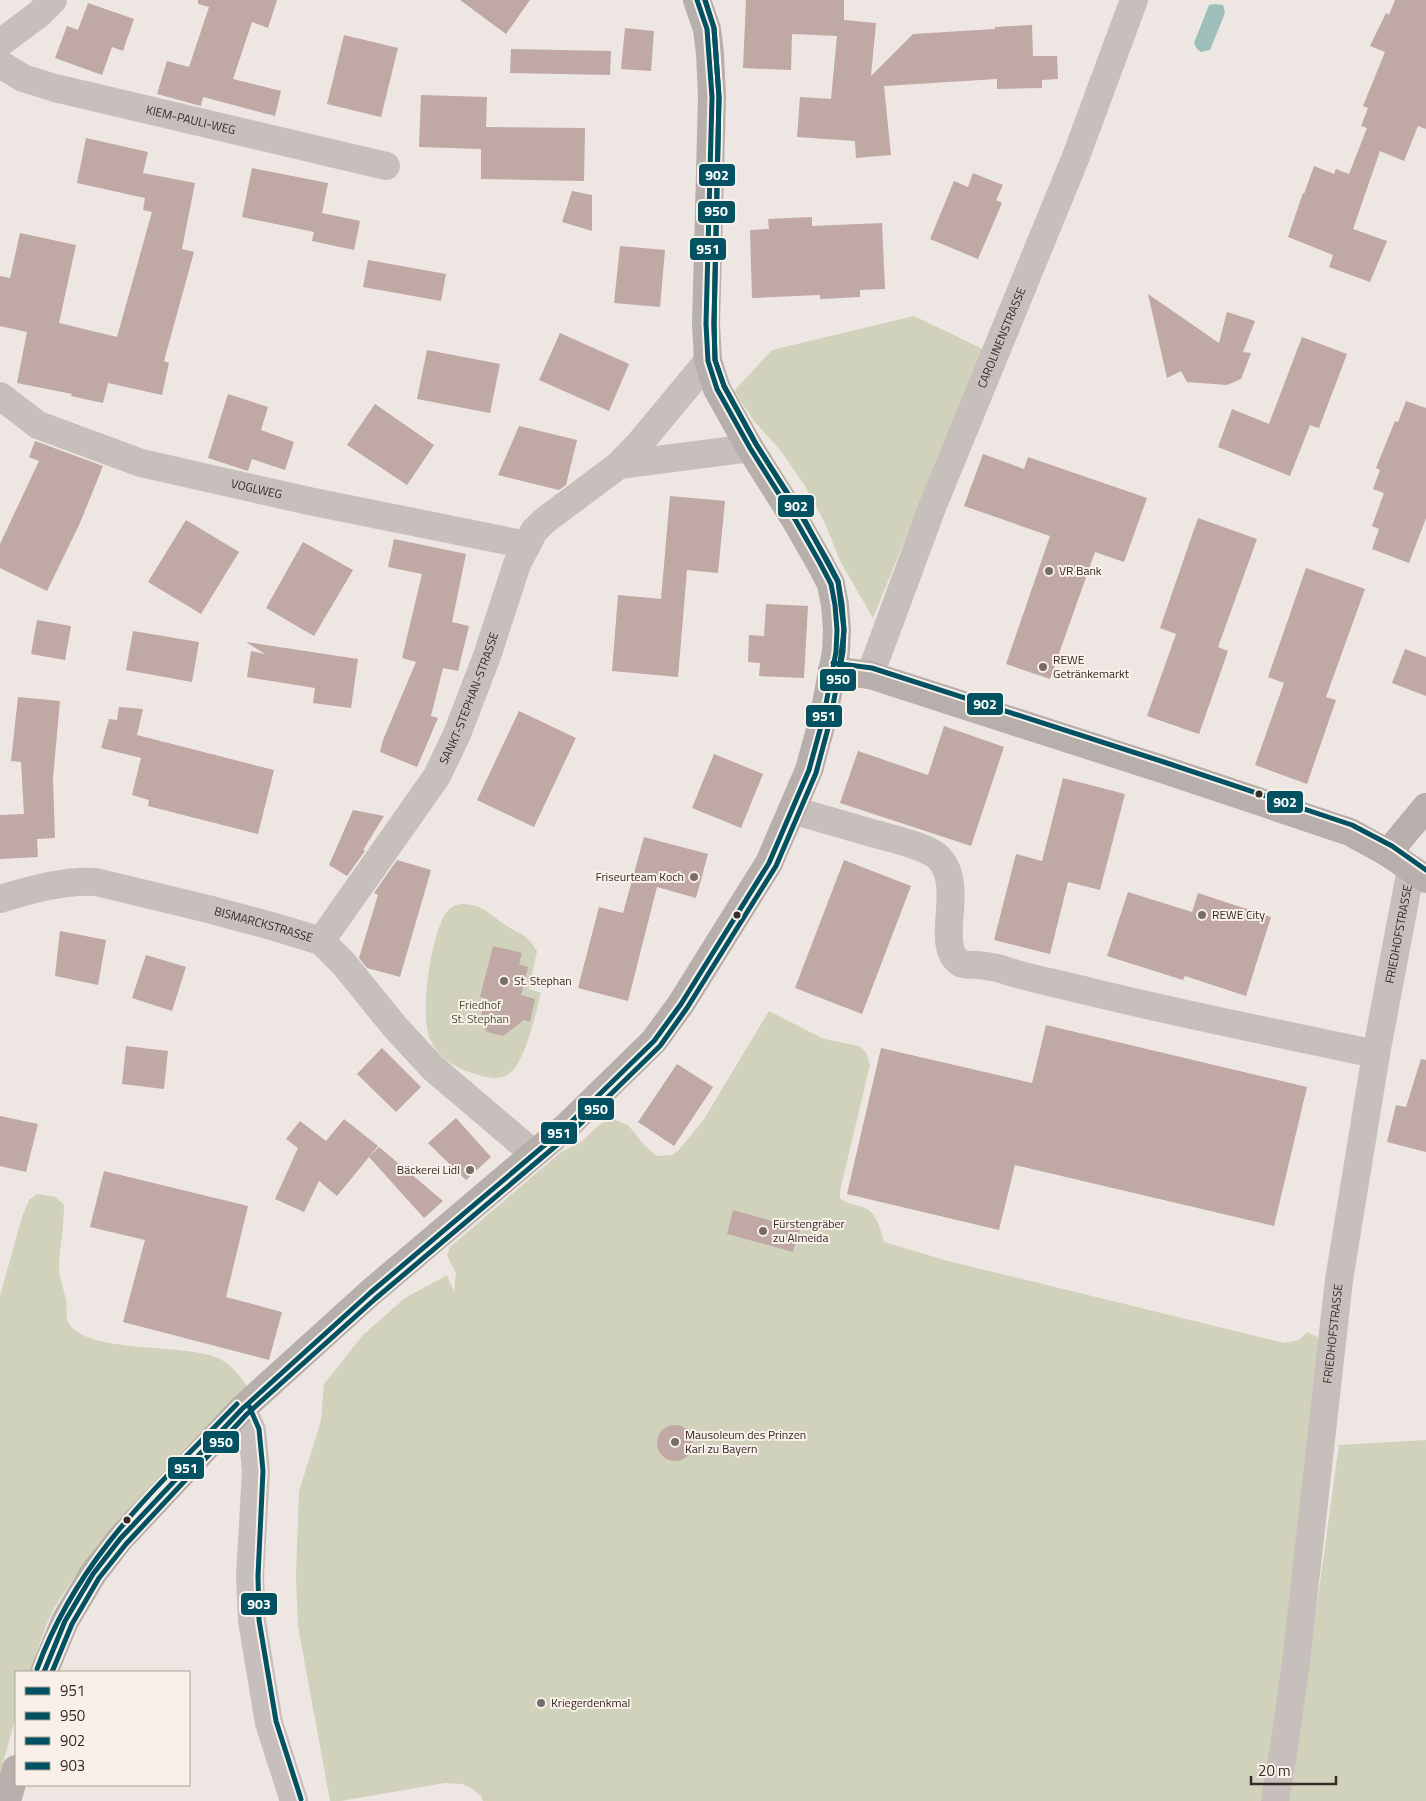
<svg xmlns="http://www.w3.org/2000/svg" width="1426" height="1801" viewBox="0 0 1426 1801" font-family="'Titillium Web',sans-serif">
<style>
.green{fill:#d0d2bc}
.water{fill:#9fbfbb}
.building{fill:#c0a8a4}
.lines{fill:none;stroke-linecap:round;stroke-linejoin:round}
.street{stroke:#c6bfbb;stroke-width:28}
.secondary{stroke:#b7afab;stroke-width:28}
.bus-1-casing{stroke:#f9f0e9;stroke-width:9}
.bus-2-casing{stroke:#f9f0e9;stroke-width:9}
.bus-3-casing{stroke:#f9f0e9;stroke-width:9}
.bus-4-casing{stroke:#f9f0e9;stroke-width:9}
.bus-1{stroke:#005262;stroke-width:5}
.bus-2{stroke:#005262;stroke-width:5}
.bus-3{stroke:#005262;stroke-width:5}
.bus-4{stroke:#005262;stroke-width:5}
.poi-dot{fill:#776c6a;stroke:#f9f0e9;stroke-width:2}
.bus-dot{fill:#372b29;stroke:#f9f0e9;stroke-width:2}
.labels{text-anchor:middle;stroke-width:4;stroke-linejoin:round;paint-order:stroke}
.street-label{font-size:12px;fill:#372b29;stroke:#f9f0e9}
.poi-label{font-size:12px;fill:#372b29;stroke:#f9f0e9;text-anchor:start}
.park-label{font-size:12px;fill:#4b552d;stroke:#f9f0e9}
.line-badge{stroke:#f9f0e9;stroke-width:2}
.badge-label{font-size:14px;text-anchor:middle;font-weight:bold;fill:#fff}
</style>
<rect width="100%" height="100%" fill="#ede6e2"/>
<g class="green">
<polygon points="914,316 987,351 912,522 873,618 840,561 825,523 805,486 781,451 754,421 734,391 772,350"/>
<path d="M462 904C486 905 489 915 507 926 524 937 525 932 537 951L529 989 541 993C536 1012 525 1063 509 1074 498 1082 481 1076 469 1072 452 1066 437 1056 430 1039 419 1014 431 935 446 913 450 907 455 905 462 904Z"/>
<path d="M769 1011 824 1039 859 1046 866 1052 870 1065 840 1191V1198C848 1205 856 1204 865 1208 877 1213 881 1231 884 1242L948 1261 1284 1343 1299 1340 1307 1332 1317 1337 1320 1342 1295 1763 1339 1445 1426 1440V1801H483L481 1796 471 1788 463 1784 445 1783 341 1801H330L298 1626 296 1576 299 1491 321 1421 324 1384 363 1335 405 1298 447 1275 454 1292 456 1273 447 1255 450 1247 561 1152 581 1142 599 1125 607 1120 613 1119 628 1125 645 1146 657 1156 672 1155 678 1151 704 1119Z"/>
<path d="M37 1194 56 1197 64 1205C64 1226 60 1246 59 1266 59 1278 64 1289 66 1300 67 1307 66 1313 67 1319 77 1355 188 1343 218 1358 231 1364 240 1376 248 1388L99 1547 75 1576 54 1608 45 1628 30 1672H16V1716L0 1774V1296L22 1217 29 1200Z"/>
</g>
<polygon class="water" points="1215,4 1223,5 1225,13 1210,50 1201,52 1197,49 1194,43 1209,5"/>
<g class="building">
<polygon points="198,0 277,0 268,28 252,22 233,79 281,91 275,116 203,97 201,106 157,94 167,61 189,67 209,7 198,4"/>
<polygon points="460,0 530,0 506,34"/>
<polygon points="746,0 844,0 844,20 876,23 871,76 913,34 995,29 995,27 1032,25 1033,56 1057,56 1058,79 1042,80 1042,88 997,89 997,79 884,86 891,155 856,158 855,141 797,137 800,97 831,99 837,36 792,34 791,70 743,68"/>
<polygon points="1395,0 1426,0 1426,129 1418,126 1404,161 1380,151 1353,229 1387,241 1370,282 1329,267 1333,255 1288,237 1303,193 1304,194 1314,166 1334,174 1336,169 1349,174 1367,128 1361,126 1368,108 1363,106 1385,52 1370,46 1386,13 1389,15"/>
<polygon points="88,3 134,19 123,51 112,47 102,75 55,58 67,26 78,30"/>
<polygon points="625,28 654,31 651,71 621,69"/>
<polygon points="344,35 398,48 381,117 327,104"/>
<polygon points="511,49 611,51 610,75 510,73"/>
<polygon points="421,95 487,97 486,127 585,128 584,181 481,179 481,149 419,147"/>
<polygon points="86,138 148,152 143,173 195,183 182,249 194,252 164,361 169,363 162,395 108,383 103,403 71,396 72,394 17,383 27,332 0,326 0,276 10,278 20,233 76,245 59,323 117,337 152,212 143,210 145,198 77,183"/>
<polygon points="252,168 328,183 322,213 360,221 354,250 312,241 314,232 242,217"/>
<polygon points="973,173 1003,185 996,200 1002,203 978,259 930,239 954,181 968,187"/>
<polygon points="572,191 592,195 592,231 562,222"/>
<polygon points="812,217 812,226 882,223 885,289 860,290 860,297 820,299 820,295 752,298 750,230 769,229 768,219"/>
<polygon points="620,246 665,250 660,307 614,303"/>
<polygon points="368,260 446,274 441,301 363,287"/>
<polygon points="1148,294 1219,343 1227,312 1255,321 1243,352 1251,353 1241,379 1227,385 1187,382 1181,371 1167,378"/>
<polygon points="560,333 629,364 609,411 539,380"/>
<polygon points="1302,337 1347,354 1319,428 1310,425 1290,476 1218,447 1232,409 1269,424"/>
<polygon points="427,350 500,364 490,413 417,399"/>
<polygon points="228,394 268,407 261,430 294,442 285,470 252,459 248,471 208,458"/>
<polygon points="1406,401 1426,408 1426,518 1409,563 1372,549 1379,529 1372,526 1384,493 1373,489 1380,470 1376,468 1395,421 1398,422"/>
<polygon points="375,404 434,445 407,485 347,445"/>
<polygon points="519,426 577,440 566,485 559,490 498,475"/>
<polygon points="35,441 103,466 80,523 47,591 0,568 0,544 39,461 29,457"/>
<polygon points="983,454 1024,469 1028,457 1147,498 1124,562 1095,552 1050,679 1006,664 1050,536 964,506"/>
<polygon points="670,496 725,501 718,573 687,570 678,677 612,671 618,595 661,599"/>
<polygon points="1198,518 1257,539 1218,647 1228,651 1199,734 1147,716 1176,634 1160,628"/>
<polygon points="186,520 239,552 201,614 148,582"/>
<polygon points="394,539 466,554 452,622 469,626 458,671 443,668 431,716 438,718 417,767 380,752 383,740 416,662 402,658 422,574 388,567"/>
<polygon points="303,542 353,570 314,636 266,608"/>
<polygon points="1306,568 1365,589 1326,697 1336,700 1307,784 1255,765 1284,683 1268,677"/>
<polygon points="766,604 808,606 804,678 759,676 760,663 748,662 749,635 764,636"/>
<polygon points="37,620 71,626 65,660 31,654"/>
<polygon points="133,631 199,642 192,682 126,670"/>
<polygon points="246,642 358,659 351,708 313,703 315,688 247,677 251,651 265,654"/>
<polygon points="1405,649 1426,657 1426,696 1392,683"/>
<polygon points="18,697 60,701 53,778 55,838 37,839 38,857 0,859 0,815 24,814 21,762 11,761"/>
<polygon points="119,707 143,709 137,735 274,770 258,834 148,806 149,800 132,795 141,758 101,748 109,719 117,720"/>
<polygon points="519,711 576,738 534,827 477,800"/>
<polygon points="944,726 1004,747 971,846 840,803 858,751 928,775"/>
<polygon points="714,754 763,774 741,828 692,808"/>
<polygon points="1063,778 1125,794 1100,890 1068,882 1050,954 994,940 1016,854 1042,861"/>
<polygon points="353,810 384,816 363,850 365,851 347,876 329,865"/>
<polygon points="644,837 708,854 696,898 657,887 628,1001 578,988 599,907 623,913"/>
<polygon points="397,860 431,870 400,977 367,968 359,958 378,895 374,893"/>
<polygon points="844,860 911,886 862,1014 795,988"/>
<polygon points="1128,892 1192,912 1198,893 1271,917 1246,996 1185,976 1183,980 1107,956"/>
<polygon points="60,931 106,940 98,985 55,976"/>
<polygon points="493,946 522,953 519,964 528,967 521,995 535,999 530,1022 524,1020 503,1036 487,1032 480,1021 485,998 480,997"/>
<polygon points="146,955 186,967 172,1011 132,998"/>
<polygon points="1046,1025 1307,1087 1274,1226 1015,1165 999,1230 847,1194 881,1048 1032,1083"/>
<polygon points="126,1046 168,1051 164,1089 122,1084"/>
<polygon points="382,1048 421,1087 396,1112 357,1074"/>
<polygon points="1421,1059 1426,1060 1426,1152 1387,1142 1396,1105 1406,1107"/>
<polygon points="677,1064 713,1087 674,1146 638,1122"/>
<polygon points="0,1116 38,1124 26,1172 0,1166"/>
<polygon points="456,1118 491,1157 466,1180 428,1143"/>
<polygon points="344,1119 378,1146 337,1196 319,1181 304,1212 275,1199 298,1148 286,1139 300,1121 326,1141"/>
<polygon points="379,1147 443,1201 424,1218 369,1157"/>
<polygon points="104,1171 248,1206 226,1297 282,1312 269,1360 123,1322 145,1240 90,1227"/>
<polygon points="733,1210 800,1229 793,1252 727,1234"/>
<circle cx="675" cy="1443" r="18"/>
</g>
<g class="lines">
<g class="street">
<polyline points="0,43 39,14 53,0"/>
<path id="s1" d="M0 64 23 78 55 88 386 166"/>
<path id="s2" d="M0 396 38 425 141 463 309 501 527 545"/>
<polyline points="619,465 640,443 708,361"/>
<path id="s3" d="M870 675 933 505 1075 159 1134 0"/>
<path d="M792 810C816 817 840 824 865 831 883 837 927 845 939 858 966 887 934 943 959 962 964 966 971 964 977 965 988 966 1000 968 1010 972 1037 980 1064 985 1091 992 1185 1015 1281 1034 1376 1054"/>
<path id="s4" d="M0 899C31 890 63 880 96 882L208 909 275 927 321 941 344 964 395 1027 433 1068 534 1154"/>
<path id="s5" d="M321 941 437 776 457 734 487 656 517 564 534 531 544 521 619 465 750 448"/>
<polyline points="242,1409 252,1430 256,1471 250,1576 252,1621 269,1723 294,1801"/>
<path id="s6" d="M1275 1801 1284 1747 1296 1662 1339 1280 1376 1054 1411 869"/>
</g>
<g class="secondary">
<polyline points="832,670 870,675 1168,771 1350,832 1388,853 1426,879"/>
<polyline points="1388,853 1426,807"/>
<polyline points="44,1672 65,1621 93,1574 120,1539 242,1409 370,1293 566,1127 654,1041 681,1004 769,863 809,770 823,719 836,652 837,630 835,605 831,584 820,563 796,521 750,448 717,389 708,361 706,324 712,97 710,54 707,29 697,0"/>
<polyline points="7,1801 16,1769"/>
</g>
<defs>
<polyline id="bus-1" points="44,1672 65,1621 93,1574 120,1539 242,1409 370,1293 566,1127 654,1041 681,1004 769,863 809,770 823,719 836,652 837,630 835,605 831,584 820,563 796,521 750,448 717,389 708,361 706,324 712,97 707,29 697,0"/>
<polyline id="bus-2" points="52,1672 72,1624 99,1578 126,1544 247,1414 375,1299 571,1133 660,1046 687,1008 776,866 816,773 830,721 843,652 844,629 842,604 838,581 827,560 802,517 756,444 724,386 715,360 714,324 719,97 714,28 705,0"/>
<g id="bus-3">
<polyline points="705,0 714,28 719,97 714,324 715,360 724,386 756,444 803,517 838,582 844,630 839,671"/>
<polyline points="833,663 872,668 1170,764 1352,825 1392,846 1426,870"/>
</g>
<g id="bus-4">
<polyline points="249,1406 259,1429 263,1471 258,1576 259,1620 276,1721 301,1799"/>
<path d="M37 1669C78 1557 156 1488 237 1404"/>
</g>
</defs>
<use href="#bus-1" class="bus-1-casing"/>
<use href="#bus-2" class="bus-2-casing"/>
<use href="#bus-3" class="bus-3-casing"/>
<use href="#bus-4" class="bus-4-casing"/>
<use href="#bus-1" class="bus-1"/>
<use href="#bus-2" class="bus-2"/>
<use href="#bus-3" class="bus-3"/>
<use href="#bus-4" class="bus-4"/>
</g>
<g class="poi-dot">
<circle cx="1049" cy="571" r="5"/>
<circle cx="1043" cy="667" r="5"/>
<circle cx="694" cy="877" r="5"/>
<circle cx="1202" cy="915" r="5"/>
<circle cx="504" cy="981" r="5"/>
<circle cx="470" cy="1170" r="5"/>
<circle cx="763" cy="1231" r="5"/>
<circle cx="675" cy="1442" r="5"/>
<circle cx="541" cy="1703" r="5"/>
</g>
<g class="bus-dot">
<circle cx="1259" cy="794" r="4.5"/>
<circle cx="737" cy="915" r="4.5"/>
<circle cx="127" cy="1520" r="4.5"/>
</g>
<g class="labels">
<g class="street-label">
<text dy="4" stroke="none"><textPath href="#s1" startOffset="200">KIEM-PAULI-WEG</textPath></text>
<text dy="4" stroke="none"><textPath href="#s3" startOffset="362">CAROLINENSTRASSE</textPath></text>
<text dy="4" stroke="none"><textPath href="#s2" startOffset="276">VOGLWEG</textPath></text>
<text dy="4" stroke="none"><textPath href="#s5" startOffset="286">SANKT-STEPHAN-STRASSE</textPath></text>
<text dy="4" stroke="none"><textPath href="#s4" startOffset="271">BISMARCKSTRASSE</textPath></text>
<text dy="4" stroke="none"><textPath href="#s6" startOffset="876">FRIEDHOFSTRASSE</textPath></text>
<text dy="4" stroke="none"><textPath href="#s6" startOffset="471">FRIEDHOFSTRASSE</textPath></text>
</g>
<g class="poi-label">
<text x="1059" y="575">VR Bank</text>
<text x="1053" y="664">REWE<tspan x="1053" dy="14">Getränkemarkt</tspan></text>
<text x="684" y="881" text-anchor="end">Friseurteam Koch</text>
<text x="1212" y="919">REWE City</text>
<text x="514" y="985">St. Stephan</text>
<text x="460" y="1174" text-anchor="end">Bäckerei Lidl</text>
<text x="773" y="1228">Fürstengräber<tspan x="773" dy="14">zu Almeida</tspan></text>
<text x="685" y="1439">Mausoleum des Prinzen<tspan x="685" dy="14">Karl zu Bayern</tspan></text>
<text x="551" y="1707">Kriegerdenkmal</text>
</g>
<g class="park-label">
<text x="480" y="1009">Friedhof<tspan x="480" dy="14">St. Stephan</tspan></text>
</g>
</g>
<g class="line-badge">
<rect x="698" y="163" width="38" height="24" rx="5" fill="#005262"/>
<rect x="697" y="200" width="39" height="24" rx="5" fill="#005262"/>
<rect x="689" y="237" width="38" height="24" rx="5" fill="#005262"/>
<rect x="777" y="494" width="38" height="24" rx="5" fill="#005262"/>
<rect x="819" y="668" width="38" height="24" rx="5" fill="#005262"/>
<rect x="966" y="692" width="38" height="24" rx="5" fill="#005262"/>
<rect x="805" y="704" width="38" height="24" rx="5" fill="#005262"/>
<rect x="1266" y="790" width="38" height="24" rx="5" fill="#005262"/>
<rect x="577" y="1097" width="38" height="24" rx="5" fill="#005262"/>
<rect x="540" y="1121" width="38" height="24" rx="5" fill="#005262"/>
<rect x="202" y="1430" width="38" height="24" rx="5" fill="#005262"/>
<rect x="167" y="1456" width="38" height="24" rx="5" fill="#005262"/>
<rect x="240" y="1592" width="38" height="24" rx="5" fill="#005262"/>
</g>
<g class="badge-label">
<text x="717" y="180">902</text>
<text x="716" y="216">950</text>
<text x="708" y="254">951</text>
<text x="796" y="511">902</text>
<text x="838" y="684">950</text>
<text x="985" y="709">902</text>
<text x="824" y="721">951</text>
<text x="1285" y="807">902</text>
<text x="596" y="1114">950</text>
<text x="559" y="1138">951</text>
<text x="221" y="1447">950</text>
<text x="186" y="1473">951</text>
<text x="259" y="1609">903</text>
</g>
<rect x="15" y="1671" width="175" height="115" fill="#f9f0e9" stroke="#aba19c"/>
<rect x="25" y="1687" width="25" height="8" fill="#005262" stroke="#aba19c"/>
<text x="60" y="1696" font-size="15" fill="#372b29">951</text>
<rect x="25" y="1712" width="25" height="8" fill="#005262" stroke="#aba19c"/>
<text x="60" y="1721" font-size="15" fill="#372b29">950</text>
<rect x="25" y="1737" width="25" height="8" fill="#005262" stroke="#aba19c"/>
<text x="60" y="1746" font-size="15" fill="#372b29">902</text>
<rect x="25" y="1762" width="25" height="8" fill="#005262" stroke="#aba19c"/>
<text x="60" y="1771" font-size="15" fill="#372b29">903</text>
<path d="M1251 1776v8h85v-8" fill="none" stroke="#372b29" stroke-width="2.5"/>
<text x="1258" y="1776" font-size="15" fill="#372b29" stroke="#f9f0e9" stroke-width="4" paint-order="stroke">20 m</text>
</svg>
